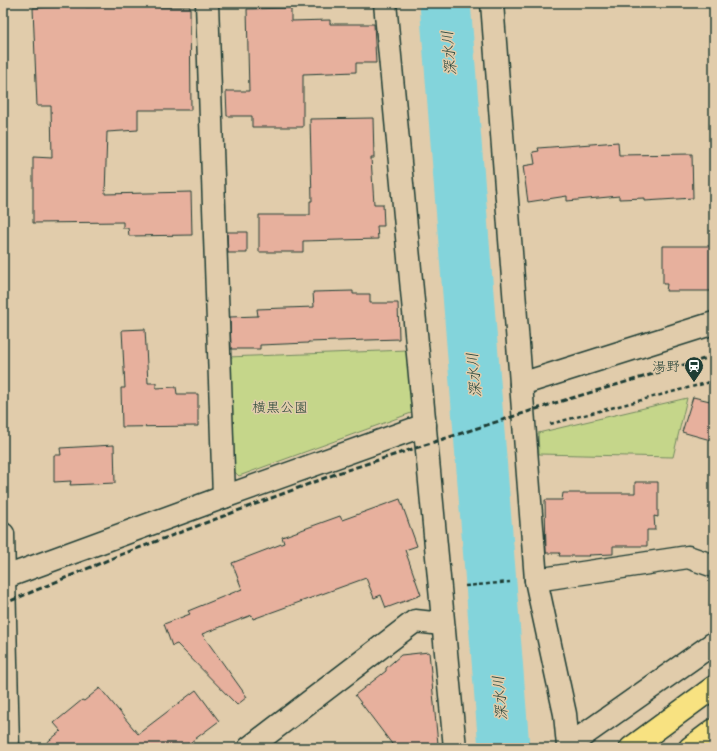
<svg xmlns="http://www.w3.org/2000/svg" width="717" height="751" viewBox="0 0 717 751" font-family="Caveat,'Klee One',sans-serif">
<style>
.green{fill:#c5d68a;stroke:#728a5f}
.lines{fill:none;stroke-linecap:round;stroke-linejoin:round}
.river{stroke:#83d4db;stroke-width:51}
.building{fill:#e7b09d;stroke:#1f3d34}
.minor-casing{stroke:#1f3d34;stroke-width:25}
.tertiary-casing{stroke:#1f3d34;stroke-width:25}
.trunk-casing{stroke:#1f3d34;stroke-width:25}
.path{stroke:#1f3d34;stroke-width:2.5;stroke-dasharray:4 3;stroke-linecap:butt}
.minor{stroke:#e1ccab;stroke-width:22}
.tertiary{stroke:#e1ccab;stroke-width:22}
.trunk{stroke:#f8e281;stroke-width:22}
.rail{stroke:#1f3d34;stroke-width:3;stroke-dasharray:6 3;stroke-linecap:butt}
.labels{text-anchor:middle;stroke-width:3;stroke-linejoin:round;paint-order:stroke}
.poi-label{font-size:14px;fill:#1f3d34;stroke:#e1ccab;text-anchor:end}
.park-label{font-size:14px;fill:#274538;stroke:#e1ccab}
.water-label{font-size:15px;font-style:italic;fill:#24453c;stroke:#e1ccab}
</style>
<rect width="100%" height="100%" fill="#e1ccab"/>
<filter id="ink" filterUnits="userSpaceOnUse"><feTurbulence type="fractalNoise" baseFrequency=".025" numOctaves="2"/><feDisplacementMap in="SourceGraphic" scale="8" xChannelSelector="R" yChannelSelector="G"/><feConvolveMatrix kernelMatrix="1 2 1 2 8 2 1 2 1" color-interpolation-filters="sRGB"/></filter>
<g filter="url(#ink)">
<g class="green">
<polygon points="407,350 414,412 239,476 226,464 228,357"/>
<polygon points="687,398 673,457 539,454 538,433"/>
</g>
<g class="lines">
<polyline class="river" points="445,3 504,748"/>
</g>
<g class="building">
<polygon points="59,3 86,3 86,7 157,4 157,7 190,7 191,110 138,110 138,130 107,132 105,194 191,192 192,235 129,236 128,228 123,228 123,222 33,223 33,157 52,158 51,106 37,106 33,8 59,7"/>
<polygon points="291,8 291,21 330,20 330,24 374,24 376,63 356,63 356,72 303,74 303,127 252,127 252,116 227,116 226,91 249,91 247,9"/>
<polygon points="373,118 374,158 371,158 374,204 383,204 384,226 377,226 378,239 303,241 303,252 259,252 259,215 310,215 310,201 312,201 310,119"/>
<polygon points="618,142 619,155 692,154 693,198 645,201 645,198 619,199 619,196 567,201 567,196 528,202 523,166 535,164 533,152 539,151 538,148"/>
<polygon points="227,232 247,232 247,253 228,253"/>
<polygon points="663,246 714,246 714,291 666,291 667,284 663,284"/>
<polygon points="353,291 353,294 370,294 370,303 398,303 399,339 308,342 308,343 260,345 260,349 231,349 230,317 258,316 257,309 314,307 313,292"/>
<polygon points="145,329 148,383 156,383 156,388 176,387 177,394 198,394 198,426 122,427 121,388 125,388 122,330"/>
<polygon points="693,397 714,402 714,441 682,432"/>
<polygon points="114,445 115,483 70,485 71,481 54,482 54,455 61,455 60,448"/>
<polygon points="635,482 658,482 658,517 654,516 655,530 647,530 647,546 613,546 613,554 589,555 590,556 559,556 560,553 546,553 545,500 562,500 563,493 635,493"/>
<polygon points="400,499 417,546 405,550 421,595 386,608 381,595 374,598 366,578 253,619 252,615 202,634 247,697 237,705 177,644 172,646 164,624 190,614 188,611 242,589 232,563 284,543 282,537 340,516 342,520"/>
<polygon points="429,652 438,744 395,748 355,695 386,671 386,668 401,655"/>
<polygon points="100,688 138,734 196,690 219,721 183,748 40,748 61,731 54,723 82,700 84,701"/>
</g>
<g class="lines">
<defs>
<g id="minor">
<polyline points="207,3 224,497"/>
<polyline points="385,3 455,748"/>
<polyline points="492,3 536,580 565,714 568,746 714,643"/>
<polyline points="521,384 714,323"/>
<polyline points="3,578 224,497 425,425"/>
<polyline points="536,580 688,557 714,566"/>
<polyline points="249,748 415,621 442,624"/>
</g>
<polyline id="tertiary" points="3,534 8,748"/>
<g id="trunk">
<polyline points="631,748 714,687"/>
<polyline points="690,748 714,730"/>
</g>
</defs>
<use href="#minor" class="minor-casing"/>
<use href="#tertiary" class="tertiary-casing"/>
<use href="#trunk" class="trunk-casing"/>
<g class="path">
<polyline points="550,424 714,381"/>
<polyline points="465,586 510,582"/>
</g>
<use href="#minor" class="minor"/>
<use href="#tertiary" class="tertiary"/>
<use href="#trunk" class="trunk"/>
<polyline class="rail" points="3,604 120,555 338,473 555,403 714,356"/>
</g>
</g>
<defs>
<symbol id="station-pin" viewBox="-11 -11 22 30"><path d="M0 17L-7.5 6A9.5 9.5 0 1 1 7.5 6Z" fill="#1f3d34" stroke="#e1ccab"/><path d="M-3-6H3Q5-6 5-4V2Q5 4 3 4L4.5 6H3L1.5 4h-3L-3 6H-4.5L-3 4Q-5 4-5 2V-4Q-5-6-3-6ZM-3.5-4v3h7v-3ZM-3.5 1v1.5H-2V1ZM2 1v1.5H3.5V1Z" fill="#fff"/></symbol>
</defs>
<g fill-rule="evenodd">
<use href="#station-pin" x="683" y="355" width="22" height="30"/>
</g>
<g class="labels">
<g class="poi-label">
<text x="680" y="371">湯野</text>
</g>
<g class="park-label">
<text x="280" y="412">横黒公園</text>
</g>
<g class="water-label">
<text transform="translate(449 53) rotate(-95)" y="5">深水川</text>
<text transform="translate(474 375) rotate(-95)" y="5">深水川</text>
<text transform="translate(500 698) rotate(-95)" y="5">深水川</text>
</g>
</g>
<rect width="717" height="751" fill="none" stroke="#e1ccab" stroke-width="16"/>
<rect x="8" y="8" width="701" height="735" fill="none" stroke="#1f3d34" stroke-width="1.5" filter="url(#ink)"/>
</svg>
